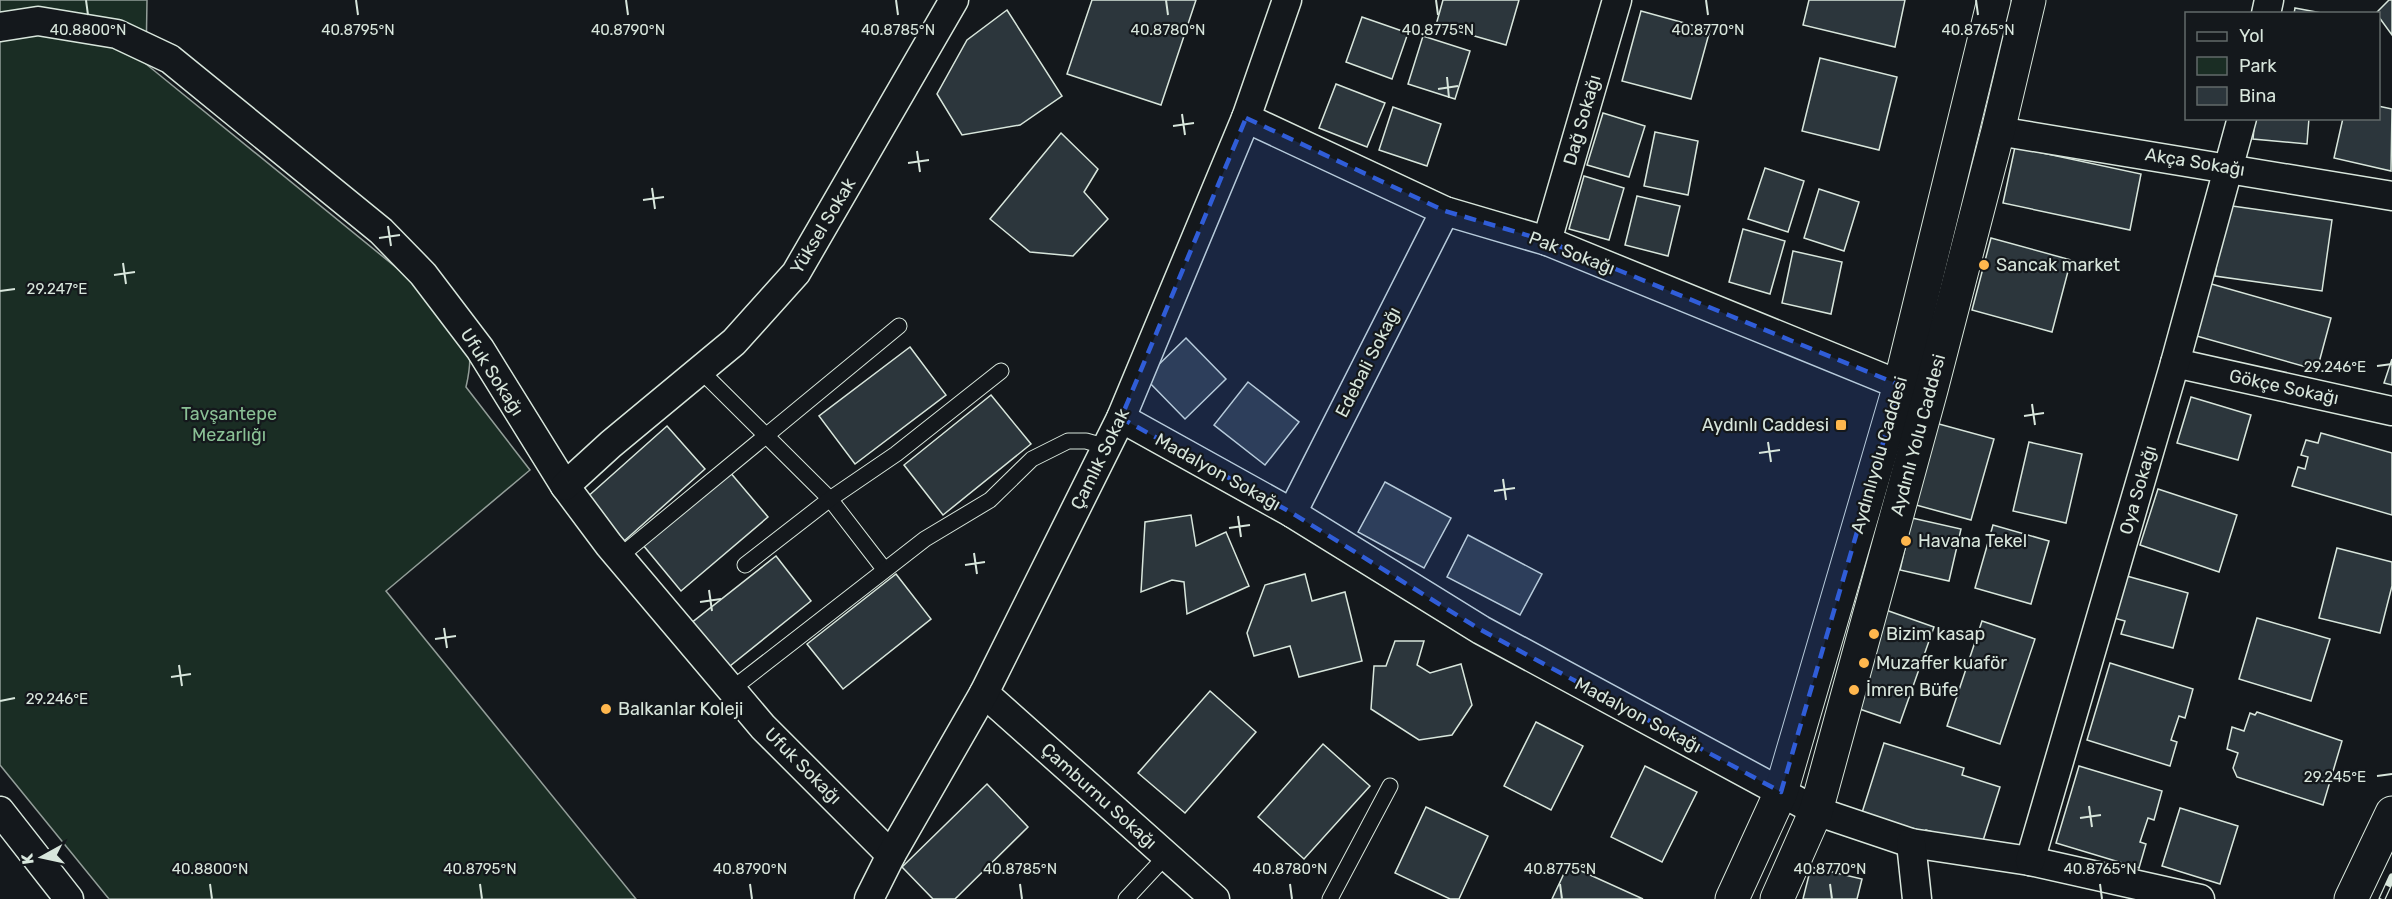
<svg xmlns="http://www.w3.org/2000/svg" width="2392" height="899" viewBox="0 0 2392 899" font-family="Rubik,sans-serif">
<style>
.green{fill:#1a2d24;stroke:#939e99;stroke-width:1.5}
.building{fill:#2c363c;stroke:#d8e6dc;stroke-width:1.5}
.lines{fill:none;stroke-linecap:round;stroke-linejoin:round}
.service-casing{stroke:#d8e6dc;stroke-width:17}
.minor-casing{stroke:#d8e6dc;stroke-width:31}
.tertiary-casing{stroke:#d8e6dc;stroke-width:35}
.primary-casing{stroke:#d8e6dc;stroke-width:35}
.service{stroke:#14181c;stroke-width:15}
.minor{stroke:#14181c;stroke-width:28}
.tertiary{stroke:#14181c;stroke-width:33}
.primary{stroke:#14181c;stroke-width:33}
.rail-casing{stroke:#d8e6dc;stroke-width:7}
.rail{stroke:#14181c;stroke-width:4.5;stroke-dasharray:14;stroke-linecap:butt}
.marked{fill:#305dd8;fill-opacity:0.2;stroke:#305dd8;stroke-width:4.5;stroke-dasharray:12 8;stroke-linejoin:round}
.ticks{fill:none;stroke:#d8e6dc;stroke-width:2}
.poi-dot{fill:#ffb74d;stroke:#14181c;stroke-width:2}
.labels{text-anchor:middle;stroke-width:4.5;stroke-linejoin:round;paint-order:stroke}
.street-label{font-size:18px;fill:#d8e6dc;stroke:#14181c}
.poi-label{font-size:18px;fill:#d8e6dc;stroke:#14181c;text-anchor:start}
.park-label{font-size:18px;fill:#8ac095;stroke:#14181c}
.ticks-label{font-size:15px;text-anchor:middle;fill:#d8e6dc;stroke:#14181c;stroke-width:4.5;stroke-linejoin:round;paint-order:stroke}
</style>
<rect width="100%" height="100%" fill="#14181c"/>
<path class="green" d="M0 0H147L146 64 435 299C465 334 477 339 466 387L530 470 386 591 636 899H109L0 765Z"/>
<g class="building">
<polygon points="1092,0 1196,0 1161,105 1067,74"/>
<polygon points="1443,0 1519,0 1506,45 1436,25"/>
<polygon points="1809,0 1905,0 1895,47 1803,25"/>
<polygon points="2389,0 2392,0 2392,35 2376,13"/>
<polygon points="2295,8 2327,14 2294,14"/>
<polygon points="1007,10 1062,96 1020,125 962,135 937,94 967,40"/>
<polygon points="1641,11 1710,30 1691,99 1622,81"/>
<polygon points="1362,17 1408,33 1392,79 1346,62"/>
<polygon points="1423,36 1470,51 1455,99 1408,84"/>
<polygon points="1820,58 1897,77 1879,150 1802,131"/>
<polygon points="1336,84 1385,103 1367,147 1319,128"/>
<polygon points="2378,106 2392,109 2391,171 2334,158 2343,118 2378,118"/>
<polygon points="1393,107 1441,124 1427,166 1379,150"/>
<polygon points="1603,113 1645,126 1629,177 1587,165"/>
<polygon points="2255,118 2309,118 2307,144 2253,139"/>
<polygon points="1655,132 1698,141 1688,195 1644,186"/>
<polygon points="1061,133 1098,169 1084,192 1108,219 1073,256 1030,252 990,219"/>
<polygon points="2015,147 2141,174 2130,230 2003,203"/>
<polygon points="1765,168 1804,181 1788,232 1748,219"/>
<polygon points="1584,176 1624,188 1609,240 1569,229"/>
<polygon points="1819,189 1859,202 1844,251 1804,238"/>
<polygon points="1637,196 1680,206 1668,256 1625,245"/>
<polygon points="2225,205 2332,220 2322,291 2215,276"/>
<polygon points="1743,229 1785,241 1770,294 1729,282"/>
<polygon points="1991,238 2071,260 2052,332 1972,310"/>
<polygon points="1793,251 1842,262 1831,314 1782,303"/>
<polygon points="2208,283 2331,318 2317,370 2193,335"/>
<polygon points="1186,338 1226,379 1185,419 1145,378"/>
<polygon points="910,347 946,395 855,464 819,416"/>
<polygon points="2392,359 2392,385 2384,383"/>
<polygon points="1248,382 1299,422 1265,465 1214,425"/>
<polygon points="991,395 1031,444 943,515 904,465"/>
<polygon points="2191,397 2251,415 2238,460 2177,443"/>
<polygon points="1928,421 1994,439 1971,520 1905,502"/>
<polygon points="667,426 705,469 623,542 585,499"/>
<polygon points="2321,433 2392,453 2392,515 2292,486 2298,467 2305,469 2308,457 2301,455 2306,440 2318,443"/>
<polygon points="2029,442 2082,454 2066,523 2013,511"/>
<polygon points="729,471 768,517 681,591 643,545"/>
<polygon points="1385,482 1451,518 1424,568 1358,532"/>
<polygon points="2158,489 2237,515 2219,572 2140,545"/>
<polygon points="1191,515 1196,546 1226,532 1249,586 1187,614 1184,582 1172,580 1141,592 1145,522"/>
<polygon points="1912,518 1961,529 1949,581 1900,570"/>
<polygon points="1993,525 2049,541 2031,604 1975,588"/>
<polygon points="1468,535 1542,574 1520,615 1447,577"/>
<polygon points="2337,548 2392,562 2392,586 2380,633 2319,618"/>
<polygon points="776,556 811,601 725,670 690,624"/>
<polygon points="2116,573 2188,593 2173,648 2121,634 2125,621 2103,615"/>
<polygon points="896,574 931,619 843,689 807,644"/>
<polygon points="1305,574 1312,601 1345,592 1362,661 1299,677 1290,646 1254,656 1247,633 1265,585"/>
<polygon points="1883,609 1934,627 1900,723 1848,705"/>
<polygon points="2257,618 2330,639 2311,701 2239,679"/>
<polygon points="1982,621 2035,639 2000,744 1947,726"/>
<polygon points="1395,641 1424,641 1417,665 1430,673 1461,664 1472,705 1452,735 1419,740 1371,709 1374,666 1386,666"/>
<polygon points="2110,663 2193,689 2185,718 2179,716 2171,740 2177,742 2170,766 2087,740"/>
<polygon points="1210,691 1256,732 1185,813 1138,773"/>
<polygon points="2257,712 2342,741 2323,805 2237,777 2233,768 2238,753 2227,749 2232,727 2244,731 2250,713 2255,715"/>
<polygon points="1536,722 1583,746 1551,810 1504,786"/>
<polygon points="1884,743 1964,768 1962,775 2000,787 1981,847 1926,830 1924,839 1860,819"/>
<polygon points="1323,744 1370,786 1304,859 1258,817"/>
<polygon points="1645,766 1697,792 1662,862 1611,837"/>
<polygon points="2079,766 2162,791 2154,820 2148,818 2140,842 2146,844 2139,868 2056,843"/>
<polygon points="987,784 1028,827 955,899 933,899 902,867"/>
<polygon points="1426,807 1488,836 1459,899 1450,899 1395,873"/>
<polygon points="2180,808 2238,826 2220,884 2162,866"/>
<polygon points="1568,865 1643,899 1552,899"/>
<polygon points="1811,867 1862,879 1857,899 1803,899"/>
</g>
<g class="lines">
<defs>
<g id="service">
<polyline points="700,370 830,499 884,569"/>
<polyline points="619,557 899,326"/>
<polyline points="745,565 830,499 896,454 1001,371"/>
<polyline points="732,689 925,539 990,500 1032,459 1068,441 1086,441 1107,447"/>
<polyline points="1126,899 1166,856"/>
<polyline points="1330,899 1390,786"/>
</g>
<g id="minor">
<polyline points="2266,14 2269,0"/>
<polyline points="0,27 38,21 117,34 170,59 381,231 423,274 480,349 565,486 609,545 763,727 891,855"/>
<polyline points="1246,118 1445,211 1547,241 1900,385"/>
<polyline points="1998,131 2392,196"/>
<polyline points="1547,241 1617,0"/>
<polyline points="2175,363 2392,411"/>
<polyline points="1121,418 1292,513 1481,630 1816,811 1911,843 2030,861 2200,899"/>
<polyline points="565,486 611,444 734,342 796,273 954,0"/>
<polyline points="1292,513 1445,211"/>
<polyline points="984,693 1215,899"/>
<polyline points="0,811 69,899"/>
<polyline points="1911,843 1917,899"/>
<polyline points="2030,861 2175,363 2242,118"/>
<polyline points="869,899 891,855 984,693 1121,418 1246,118 1287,0"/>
</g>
<polyline id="tertiary" points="2351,899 2392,813"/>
<g id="primary">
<polyline points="1732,899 1781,792 1900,385 1994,0"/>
<polyline points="1777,899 1816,811 1931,390 1998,131 2029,0"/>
</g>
</defs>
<use href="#service" class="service-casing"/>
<use href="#minor" class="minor-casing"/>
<use href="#tertiary" class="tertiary-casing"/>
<use href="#primary" class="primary-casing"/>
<use href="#service" class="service"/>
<use href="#minor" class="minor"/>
<use href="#tertiary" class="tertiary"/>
<use href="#primary" class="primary"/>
<defs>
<polyline id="rail" points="2382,899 2392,877"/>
</defs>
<use href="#rail" class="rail-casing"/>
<use href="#rail" class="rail"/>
</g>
<path class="marked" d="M1246 118 1445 211 1547 241 1900 385 1781 792 1481 630 1292 513 1121 418Z"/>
<path class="ticks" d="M86 0 88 15M356 0 358 15M626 0 628 15M896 0 898 15M1166 0 1168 15M1436 0 1438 15M1706 0 1708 15M1976 0 1978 15M1447 77 1449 98M1438 89 1458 86M1182 114 1185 135M1173 126 1194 123M917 151 920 172M908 163 929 160M652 188 655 209M643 200 664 197M388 226 391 246M379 238 400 235M123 263 126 284M114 275 135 272M0 291 15 289M2377 366 2392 364M2032 404 2035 425M2024 416 2044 413M1768 442 1771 462M1759 453 1780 450M1503 479 1506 500M1494 491 1515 488M1238 516 1241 537M1229 528 1250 525M974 553 977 574M965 565 985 562M709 590 712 611M700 602 721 599M444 628 447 648M435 639 456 636M179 665 182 686M171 677 191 674M0 701 15 698M2377 776 2392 774M2089 806 2092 827M2080 818 2101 815M210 884 212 899M480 884 482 899M750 884 752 899M1020 884 1022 899M1290 884 1292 899M1560 884 1562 899M1830 884 1832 899M2100 884 2102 899"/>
<g class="poi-dot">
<circle cx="1984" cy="265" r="6"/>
<rect x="1835" y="419" width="12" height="12" rx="3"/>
<circle cx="1906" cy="541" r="6"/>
<circle cx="1874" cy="634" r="6"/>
<circle cx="1864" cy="663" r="6"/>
<circle cx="1854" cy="690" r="6"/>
<circle cx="606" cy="709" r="6"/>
</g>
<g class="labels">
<g class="street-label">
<text transform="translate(1582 120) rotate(-74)" y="6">Dağ Sokağı</text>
<text transform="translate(2195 162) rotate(9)" y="6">Akça Sokağı</text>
<text transform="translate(823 226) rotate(-59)" y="6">Yüksel Sokak</text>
<text transform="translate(1572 253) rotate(21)" y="6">Pak Sokağı</text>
<text transform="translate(1368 362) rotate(-63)" y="6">Edebali Sokağı</text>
<text transform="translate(492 372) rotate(57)" y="6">Ufuk Sokağı</text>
<text transform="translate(2284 387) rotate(12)" y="6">Gökçe Sokağı</text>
<text transform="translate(1918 435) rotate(-75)" y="6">Aydınlı Yolu Caddesi</text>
<text transform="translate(1879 455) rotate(-74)" y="6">Aydınlıyolu Caddesi</text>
<text transform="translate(1100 459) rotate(-64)" y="6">Çamlık Sokak</text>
<text transform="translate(1218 472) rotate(29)" y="6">Madalyon Sokağı</text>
<text transform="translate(2138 490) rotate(-74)" y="6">Oya Sokağı</text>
<text transform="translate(1638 715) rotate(28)" y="6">Madalyon Sokağı</text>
<text transform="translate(803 766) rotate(45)" y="6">Ufuk Sokağı</text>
<text transform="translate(1099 796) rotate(42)" y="6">Çamburnu Sokağı</text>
</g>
<g class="poi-label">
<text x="1996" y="271">Sancak market</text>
<text x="1829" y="431" text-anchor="end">Aydınlı Caddesi</text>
<text x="1918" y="547">Havana Tekel</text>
<text x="1886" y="640">Bizim kasap</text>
<text x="1876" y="669">Muzaffer kuaför</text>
<text x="1866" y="696">İmren Büfe</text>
<text x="618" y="715">Balkanlar Koleji</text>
</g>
<g class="park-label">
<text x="229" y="420">Tavşantepe<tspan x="229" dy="21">Mezarlığı</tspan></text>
</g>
</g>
<g class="ticks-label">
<text x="88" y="35">40.8800°N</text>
<text x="358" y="35">40.8795°N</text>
<text x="628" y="35">40.8790°N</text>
<text x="898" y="35">40.8785°N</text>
<text x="1168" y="35">40.8780°N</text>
<text x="1438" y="35">40.8775°N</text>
<text x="1708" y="35">40.8770°N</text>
<text x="1978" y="35">40.8765°N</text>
<text x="57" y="294">29.247°E</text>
<text x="2335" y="372">29.246°E</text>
<text x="57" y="704">29.246°E</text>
<text x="2335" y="782">29.245°E</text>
<text x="210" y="874">40.8800°N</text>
<text x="480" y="874">40.8795°N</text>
<text x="750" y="874">40.8790°N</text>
<text x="1020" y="874">40.8785°N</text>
<text x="1290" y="874">40.8780°N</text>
<text x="1560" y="874">40.8775°N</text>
<text x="1830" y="874">40.8770°N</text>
<text x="2100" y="874">40.8765°N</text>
</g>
<rect x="2185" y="12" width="195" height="108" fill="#14181c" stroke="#626a69" stroke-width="1.5"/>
<rect x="2197" y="32" width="30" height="9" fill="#14181c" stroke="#626a69" stroke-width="1.5"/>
<text x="2239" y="42" font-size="18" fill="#d8e6dc">Yol</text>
<rect x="2197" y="57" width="30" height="18" fill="#1a2d24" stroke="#626a69" stroke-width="1.5"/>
<text x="2239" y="72" font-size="18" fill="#d8e6dc">Park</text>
<rect x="2197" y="87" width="30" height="18" fill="#2c363c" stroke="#626a69" stroke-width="1.5"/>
<text x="2239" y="102" font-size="18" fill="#d8e6dc">Bina</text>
<g transform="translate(42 857) rotate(262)" stroke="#14181c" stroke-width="4.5" paint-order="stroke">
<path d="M0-4.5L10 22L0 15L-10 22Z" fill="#d8e6dc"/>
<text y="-9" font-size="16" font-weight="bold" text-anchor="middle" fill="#d8e6dc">K</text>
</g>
</svg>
